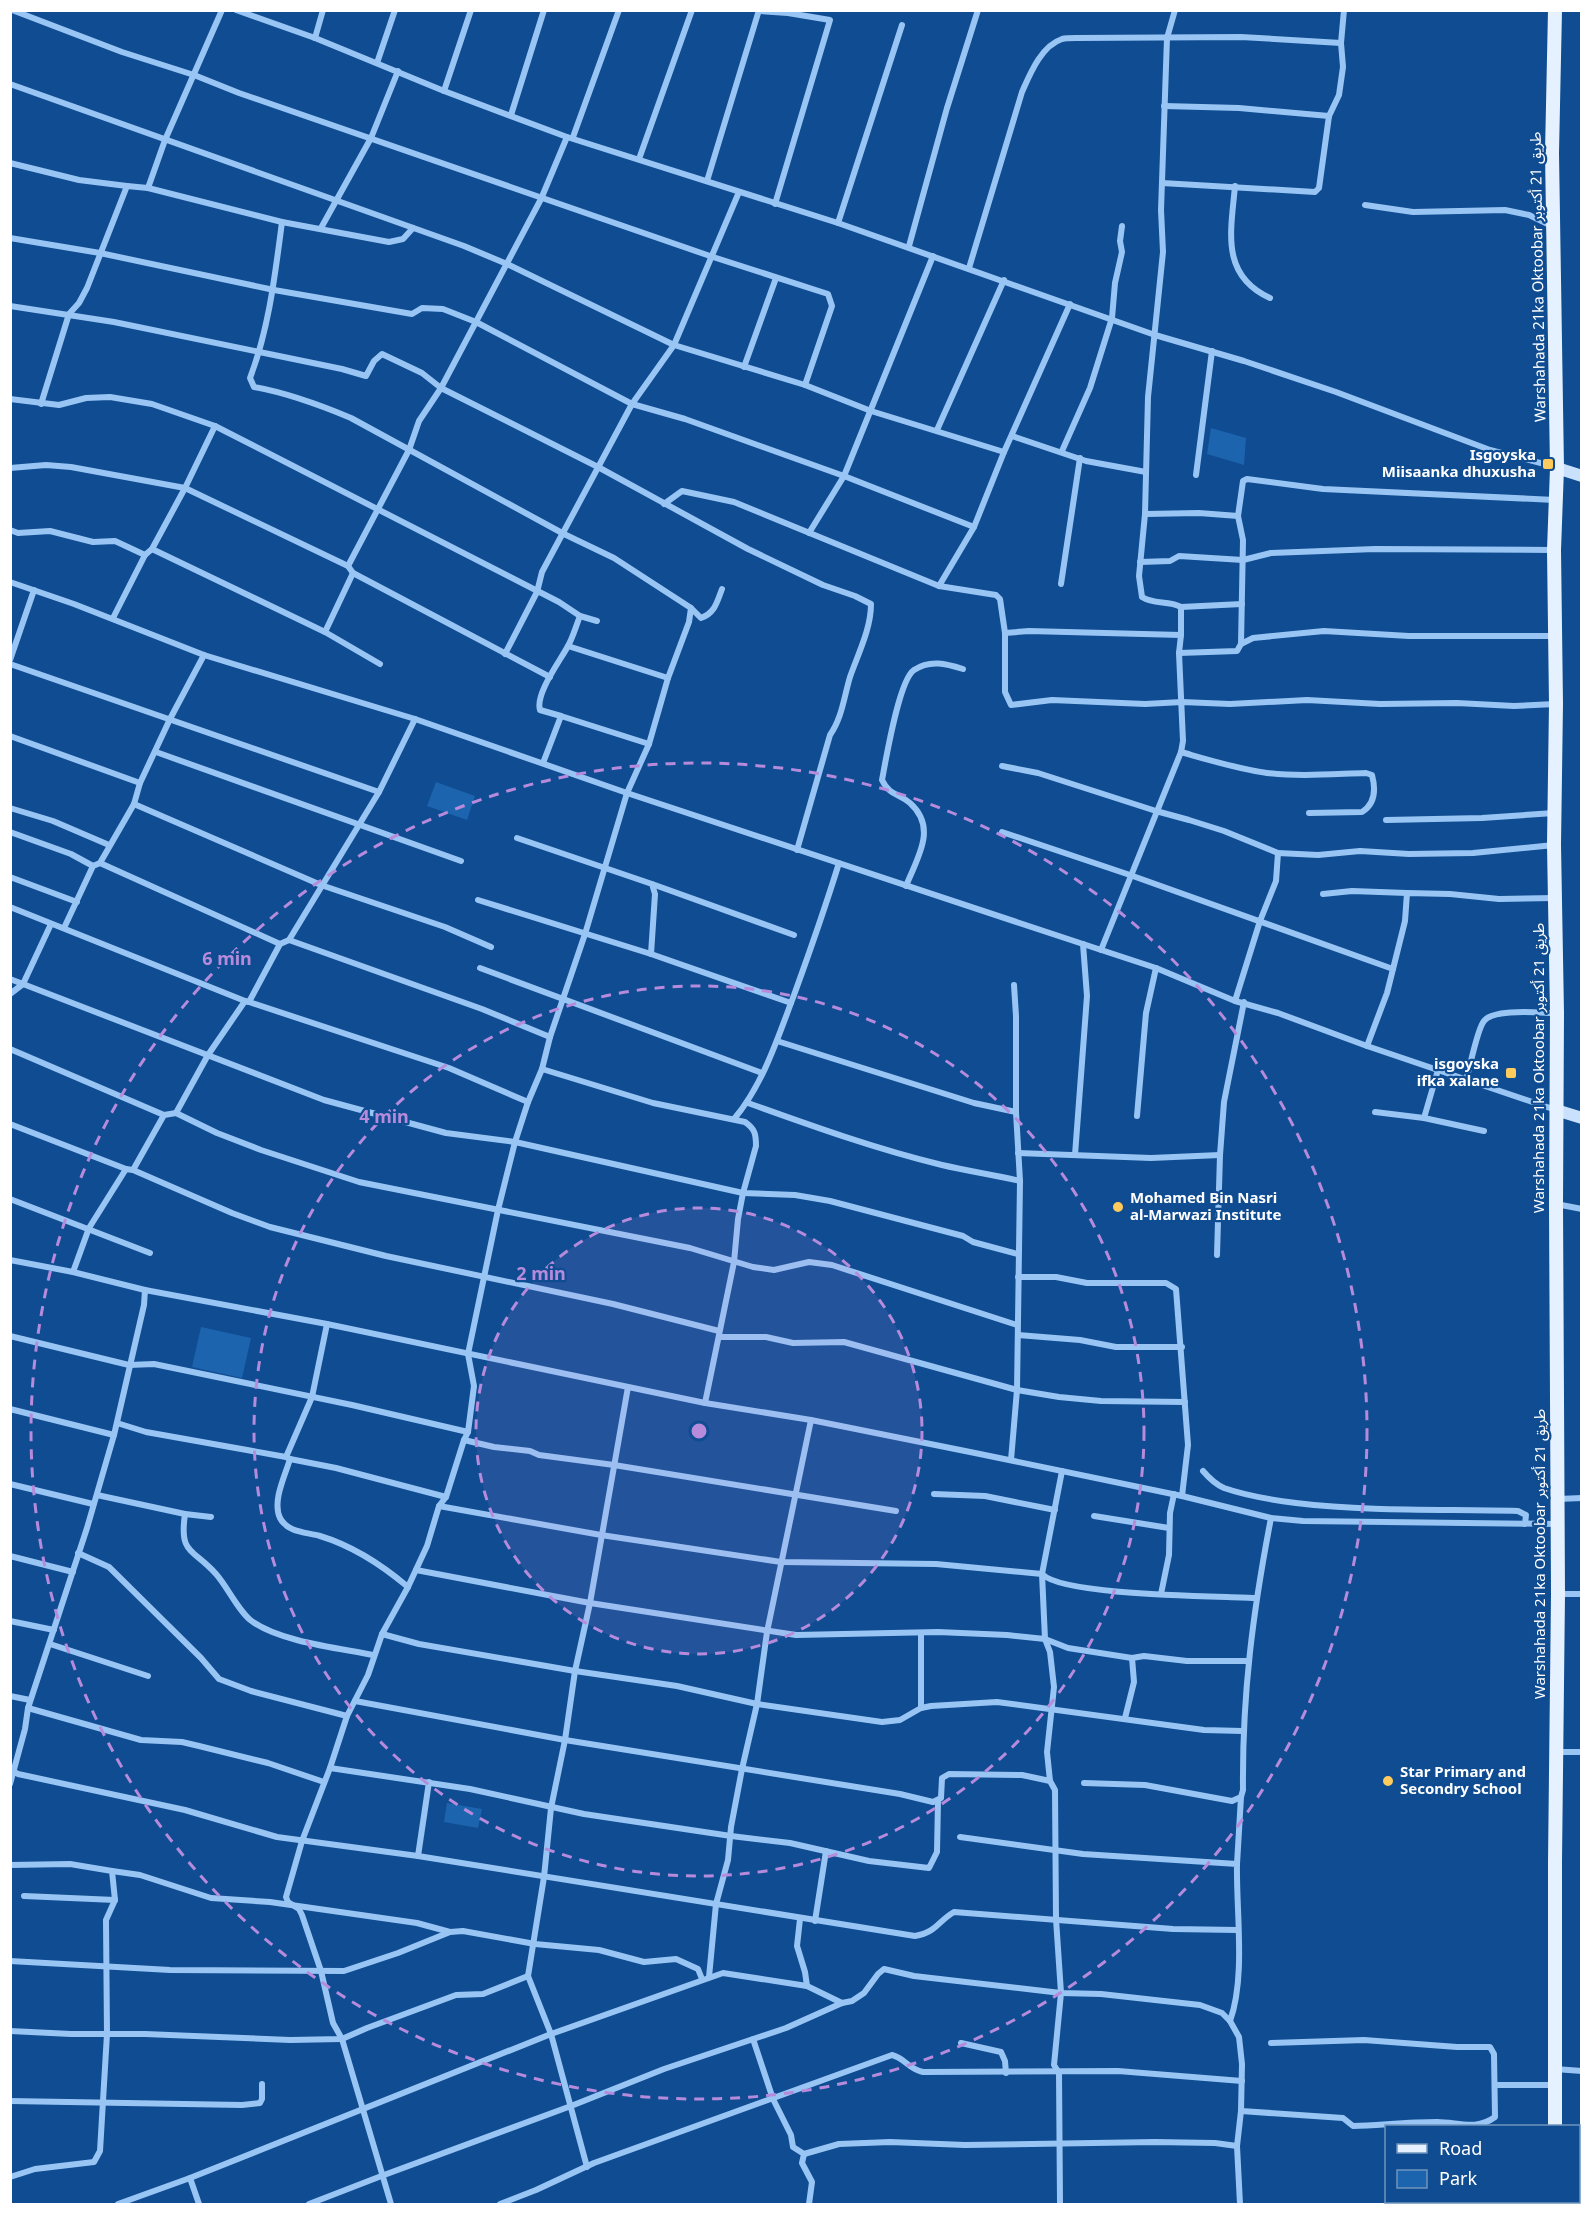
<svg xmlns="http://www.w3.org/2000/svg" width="1592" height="2215" viewBox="0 0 1592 2215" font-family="'Noto Sans','Noto Sans Arabic',sans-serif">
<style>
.green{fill:#1d64af}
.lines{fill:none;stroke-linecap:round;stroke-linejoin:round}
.street{stroke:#99c5f4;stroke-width:6}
.secondary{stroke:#c9e1fd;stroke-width:12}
.primary{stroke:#e6f1ff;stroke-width:14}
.ring{fill:none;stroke:#b68bdc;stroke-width:3;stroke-dasharray:10 8}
.poi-dot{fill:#ffcb5c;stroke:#0f4c91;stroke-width:2}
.labels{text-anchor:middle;stroke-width:4.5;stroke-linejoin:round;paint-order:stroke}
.street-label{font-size:15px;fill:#fff;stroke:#0f4c91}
.poi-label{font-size:15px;font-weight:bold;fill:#fff;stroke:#0f4c91;text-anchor:end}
.centre{fill:#b68bdc;stroke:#0f4c91;stroke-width:3}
.ring-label{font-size:18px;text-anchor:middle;font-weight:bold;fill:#b68bdc;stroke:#0f4c91;stroke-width:4.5;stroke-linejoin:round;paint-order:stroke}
</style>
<rect width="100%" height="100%" fill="#0f4c91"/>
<g class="green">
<polygon points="1211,428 1246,438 1244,465 1207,454"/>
<polygon points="436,782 475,796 467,820 427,806"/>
<polygon points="201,1327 251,1338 242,1378 192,1367"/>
<polygon points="447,1803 482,1809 478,1828 444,1822"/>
</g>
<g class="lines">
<g class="street">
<polyline points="12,10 122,52 194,75 239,93 713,257 828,294 832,306 805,385"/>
<polyline points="236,10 315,38 444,91 567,137 838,223 1155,335 1244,361 1336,392 1490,450 1556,467"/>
<path d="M1175 10 1167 38 1161 210 1163 252 1148 397 1145 514 1139 576 1142 597C1154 605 1168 600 1181 607L1242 604"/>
<polyline points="759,11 788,13 830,20 775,204"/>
<polyline points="315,38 323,10"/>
<polyline points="377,63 395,10"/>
<polyline points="10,84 464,246 507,264 674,345 805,385 871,411 1004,452"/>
<polyline points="444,91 471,10"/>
<polyline points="1164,106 1239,108 1329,116"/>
<polyline points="511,115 544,10"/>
<polyline points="573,137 619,10"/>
<polyline points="639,159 692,10"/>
<polyline points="10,163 79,180 127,186"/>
<polyline points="707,181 759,10"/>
<polyline points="1162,183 1315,192 1319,188 1329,116 1339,95 1343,67 1341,43 1344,10"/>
<path d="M1235 186C1231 231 1220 275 1270 298"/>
<polyline points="148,188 282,222 389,242 403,239 413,228"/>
<polyline points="1365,205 1413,212 1505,210 1529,215 1552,226"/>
<path d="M282 222C275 275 269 328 250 378L254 387C288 393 320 405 351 418L564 534 614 558 691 608 689 622 668 678 649 744 627 793 585 934 550 1037 542 1069 528 1102 515 1142 498 1210 468 1354 474 1386 468 1432 464 1440 446 1497 439 1506 427 1546 408 1587 382 1634 368 1675 347 1716 330 1768 302 1841 286 1897 288 1902 299 1909 302 1915 321 1971 333 2023 342 2039 391 2204"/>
<polyline points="838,223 902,25"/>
<polyline points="321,228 371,138 398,71"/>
<polyline points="10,238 100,253 274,290 412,314 422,308 443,309 476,322 632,404 685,419 844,476 974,527"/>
<polyline points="909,246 947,108 978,10"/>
<path d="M969 268 1022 92C1030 74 1041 46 1062 39 1066 38 1072 38 1076 38L1241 37 1341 43"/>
<path d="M10 306 114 322 342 369 366 376 374 361 382 354 422 373 441 388 598 467 748 549 823 585 855 596 871 604C871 629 858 654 850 677 844 697 842 718 830 735L797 850"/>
<polyline points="744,367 776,278"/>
<polyline points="10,399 59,405 86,398 110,397 152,404 215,426 559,602 580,616 597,621"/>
<polyline points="41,404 69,314 79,303 87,288 127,186 148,188 165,140 222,10"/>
<polyline points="937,430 1004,280"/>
<polyline points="1012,436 1086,461 1146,472"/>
<polyline points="1062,451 1090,388 1112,318 1115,283 1122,252 1120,241 1122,226"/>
<polyline points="10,468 46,465 71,467 185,488 348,566 353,573 550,677"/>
<polyline points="1196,475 1212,351"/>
<polyline points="664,504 682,491 734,502 939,586 996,595 1000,599 1005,633 1005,692 1011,705 1052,700 1145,704 1182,702 1230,704 1307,700 1380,704 1457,703 1514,706 1555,704"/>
<polyline points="1145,514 1199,513 1238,516"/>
<polyline points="10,530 18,533 50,531 93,542 115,541 145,555"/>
<polyline points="809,533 844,476 933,256"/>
<polyline points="152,549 325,632 380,664"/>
<polyline points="1140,562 1170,561 1179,556 1243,560 1271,553 1375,549 1553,550"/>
<polyline points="348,566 409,450 419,421 441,388 541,199 567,137"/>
<polyline points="10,582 74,604 204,655 415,719 627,793 1083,944 1156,968 1235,1001 1278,1013 1367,1046 1556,1110"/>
<polyline points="1061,584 1080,458"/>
<polyline points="939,586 974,527 1004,452 1070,304"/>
<polyline points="1181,607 1181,635"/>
<path d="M691 608 701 618C715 613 717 602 722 589"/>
<polyline points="113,618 145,555 152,549 185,488 215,426"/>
<polyline points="325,632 353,573"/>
<polyline points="1005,633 1029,631 1181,635 1179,653 1183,741 1181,752 1101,950"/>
<polyline points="1241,644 1243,540 1238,516 1243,481 1247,479 1323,489 1555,500"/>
<polyline points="568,646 668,678"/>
<polyline points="1179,653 1237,651 1241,644 1253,638 1324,631 1409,636 1554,636"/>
<polyline points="505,654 537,592 542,572 632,404 674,345 739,192"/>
<polyline points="10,660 34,590"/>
<polyline points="10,664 379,792"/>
<polyline points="561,716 649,744"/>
<polyline points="10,736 140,783"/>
<polyline points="156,752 461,861"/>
<path d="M1181 752C1209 760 1238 769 1267 773 1300 777 1333 774 1366 773L1372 775C1376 790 1375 804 1362 812L1309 813"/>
<path d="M543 763 561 716 540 710C535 694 560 661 568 646 573 637 576 626 580 616"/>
<polyline points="1002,766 1038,773 1156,811 1189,820 1224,831 1278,853 1276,881 1260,921 1235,1001"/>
<polyline points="134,804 321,885 445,927 491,947"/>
<polyline points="10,808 53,821 109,845"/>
<polyline points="1386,820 1482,818 1554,813"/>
<polyline points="10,832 71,854 93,866"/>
<polyline points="1002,832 1130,875 1393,969 1387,993 1367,1046"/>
<polyline points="517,838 652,884 655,894 651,954"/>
<polyline points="1278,853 1318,855 1360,851 1409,854 1473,853 1554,845"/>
<polyline points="100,863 280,944"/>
<polyline points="10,877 77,902"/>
<polyline points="652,884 794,935"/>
<path d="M906 886C917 858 938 828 910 803 898 793 890 796 882 780 886 759 899 680 914 670 930 659 947 664 963 669"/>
<polyline points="1323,894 1352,891 1407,893"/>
<polyline points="478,900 651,954 791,1003"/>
<polyline points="10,907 245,1001"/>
<polyline points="64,928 93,866 100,863 134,804 140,783 170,719 204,655"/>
<polyline points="289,940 482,1009 550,1037"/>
<polyline points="480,968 762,1073"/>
<polyline points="1393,969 1405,921 1407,893 1450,894 1499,899 1555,898"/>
<polyline points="10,979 324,1100 446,1133 515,1142 743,1193 795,1195 830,1201 963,1236 973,1242 1018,1254"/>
<polyline points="10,994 23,984 51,924"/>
<polyline points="249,1002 449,1068 528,1102"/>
<polyline points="777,1041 974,1103 1016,1112"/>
<polyline points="10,1049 164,1115"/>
<path d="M542 1069 653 1103 745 1122C755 1129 756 1134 756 1146L743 1193 738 1219 734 1262 705 1403"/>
<path d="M1466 1080C1470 1068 1477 1029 1484 1021 1494 1008 1541 1013 1557 1013"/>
<path d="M748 1103C812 1126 876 1149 942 1165 968 1171 994 1175 1020 1181"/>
<polyline points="1375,1112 1424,1118 1484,1131"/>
<polyline points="176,1113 217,1133 261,1150 359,1182 690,1248 753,1267 774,1270 809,1262 832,1265 1017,1325"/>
<polyline points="1137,1116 1146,1013 1156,968"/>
<polyline points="1424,1118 1438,1070"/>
<path d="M734 1119C763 1085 778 1037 794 995 810 951 825 908 839 863"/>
<polyline points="10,1124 126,1169"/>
<polyline points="1018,1153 1151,1158 1220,1155"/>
<polyline points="1075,1155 1087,996 1083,944"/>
<polyline points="133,1170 232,1213 270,1227 386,1256 613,1304 719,1331"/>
<polyline points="10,1199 150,1253"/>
<polyline points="1556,1204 1582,1209"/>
<polyline points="1217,1255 1220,1155 1224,1102 1244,1002"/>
<polyline points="10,1260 73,1272 145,1290 327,1324 705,1403 811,1420 975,1453 1182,1496 1271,1518 1303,1521 1557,1524"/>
<polyline points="73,1272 89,1228 126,1169 133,1170 164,1115 176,1113 208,1055 245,1001 249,1002 280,944 289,940 379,792 415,719"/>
<polyline points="1018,1277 1056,1277 1087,1283 1166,1283 1176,1289 1188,1445 1182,1496"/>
<polyline points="1018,1335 1080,1340 1116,1347 1182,1347"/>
<polyline points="10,1336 129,1365 154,1364 352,1405 468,1432"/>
<polyline points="719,1337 766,1337 793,1343 844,1342 1017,1390 1059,1397 1101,1401 1185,1402"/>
<polyline points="10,1409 114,1435"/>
<polyline points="117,1423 146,1432 286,1457 290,1459 336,1468 446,1497"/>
<polyline points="464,1440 494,1447 530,1451 539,1455 614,1465 896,1511"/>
<polyline points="286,1457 312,1397 327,1324"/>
<path d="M290 1459C285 1476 272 1501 280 1518 288 1533 306 1532 320 1536 353 1546 382 1565 408 1587"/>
<polyline points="1011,1460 1017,1390 1020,1181 1016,1112 1016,1016 1014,985"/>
<path d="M1203 1471C1209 1478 1215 1484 1224 1488 1247 1496 1272 1500 1296 1503 1370 1512 1444 1509 1518 1511L1526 1515 1525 1524"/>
<polyline points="10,1484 93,1504"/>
<polyline points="934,1494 985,1496 1055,1510"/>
<polyline points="97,1495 185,1514 211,1517"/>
<polyline points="1558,1499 1582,1498"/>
<path d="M439 1506 601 1535 781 1562 936 1564 1042 1574C1063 1596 1218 1596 1255 1598"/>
<path d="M185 1514C179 1555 193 1548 216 1574 227 1586 240 1614 253 1622 282 1642 338 1648 373 1655"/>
<polyline points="1094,1516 1169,1528"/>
<polyline points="78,1553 109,1567 201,1658 219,1679 251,1691 347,1716"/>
<polyline points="10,1556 73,1572"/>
<polyline points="416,1570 590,1603 796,1635 938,1632 1007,1635 1045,1639 1068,1648 1132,1658 1144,1656 1187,1661 1247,1661"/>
<polyline points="1161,1594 1169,1555 1170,1513 1174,1494"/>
<polyline points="1558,1594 1582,1594"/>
<polyline points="10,1621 54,1630"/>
<polyline points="382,1634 419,1644 575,1671 677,1686 757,1704 882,1722 900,1720 921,1708 931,1706 997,1702 1204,1730 1242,1731"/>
<polyline points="50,1644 148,1676"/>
<polyline points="10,1696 30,1700"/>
<polyline points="355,1701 565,1740 900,1794 933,1802 941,1798 942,1778 949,1774 1022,1775 1050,1781"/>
<polyline points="28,1708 141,1740 182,1742 199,1746 268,1763 324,1782"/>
<polyline points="921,1708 921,1633"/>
<polyline points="1125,1718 1134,1682 1132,1658"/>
<polyline points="1557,1752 1582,1752"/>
<polyline points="330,1768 470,1789 584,1814 731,1836 790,1843 869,1861 929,1868 937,1852 938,1801"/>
<path d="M10 1769 18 1774 185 1810 277 1837 418 1856 915 1936C937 1932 937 1922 954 1912L1173 1929 1237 1930"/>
<path d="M1084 1783 1145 1785 1232 1801 1241 1797 1243 1790C1242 1695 1253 1611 1271 1518"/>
<polyline points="10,1784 25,1729 28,1708 87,1528 114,1435 144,1305 145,1290"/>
<path d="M960 1837 1083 1854 1237 1864C1236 1912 1246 1976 1230 2021"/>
<polyline points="418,1856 429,1782"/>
<polyline points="1237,1864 1241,1797"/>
<polyline points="10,1865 70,1864 112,1871 115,1900 106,1920 107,2034 100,2151 94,2162 35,2169 10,2177"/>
<polyline points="112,1871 140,1875 211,1898 270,1902 417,1923 450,1932 463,1931 535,1944 599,1950 644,1962 676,1959 698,1969 702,1979"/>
<polyline points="24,1896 115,1900"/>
<polyline points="800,1919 797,1946 805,1972 807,1986"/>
<polyline points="815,1921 826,1851"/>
<polyline points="10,1961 170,1970 344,1971 398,1953 450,1932"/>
<polyline points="709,1977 716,1904 728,1860 731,1827 742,1769 757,1704 767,1632 811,1420"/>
<polyline points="10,2031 71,2034 145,2034 290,2040 342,2039 367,2028 456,1995 483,1994 528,1976"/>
<polyline points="753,2039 773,2099 791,2135 793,2147 804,2154 802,2163 812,2182 809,2204"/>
<polyline points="961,2043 1001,2052 1005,2061 1006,2073"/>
<polyline points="1555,2069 1582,2071"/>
<polyline points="1496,2085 1554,2085"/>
<polyline points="10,2101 242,2105 260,2103 262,2099 262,2084"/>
<path d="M1241 2111 1343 2118 1353 2126C1381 2125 1409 2122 1437 2122 1458 2122 1476 2131 1495 2117L1494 2054 1490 2047H1457L1364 2040 1271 2043"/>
<polyline points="804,2154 839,2144 890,2142 965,2145 1155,2142 1215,2143 1237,2146"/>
<polyline points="587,2167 551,2034 528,1976 544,1877 551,1808 565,1740 575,1671 590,1603 628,1387"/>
<polyline points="190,2178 199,2204"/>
<polyline points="118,2204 190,2178 551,2034 723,1973 807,1986 842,2003"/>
<polyline points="309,2204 384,2175 571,2106 664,2069 786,2028 842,2003 852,2001 864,1993 878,1974 884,1969 914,1976 1061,1993 1101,1994 1200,2005 1222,2013 1230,2021 1239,2037 1242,2064 1241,2111 1237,2146 1240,2204"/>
<path d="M500 2204 536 2190 594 2163 892 2055C905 2058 908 2069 923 2072L1118 2071 1242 2081"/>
<polyline points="1060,2204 1059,2073 1054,2065 1061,1993 1056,1919 1055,1790 1050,1781 1047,1752 1054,1687 1050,1652 1045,1639 1042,1574 1062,1471"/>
</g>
<g class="secondary">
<polyline points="1557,468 1582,476"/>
<polyline points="1556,1110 1582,1118"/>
</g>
<g class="primary">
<polyline points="1555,10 1552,153 1557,468 1554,550 1556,704 1554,845 1557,1013 1556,1204 1558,1594 1555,1862 1555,2126"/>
<polyline points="1555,2202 1555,2204"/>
</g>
</g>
<circle cx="699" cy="1431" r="223" fill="#b68bdc" fill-opacity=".12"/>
<g class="ring">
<circle cx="699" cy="1431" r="223"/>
<circle cx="699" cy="1431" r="445"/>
<circle cx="699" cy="1431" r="668"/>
</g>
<g class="poi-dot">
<rect x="1542" y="458" width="12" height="12" rx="3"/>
<rect x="1505" y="1067" width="12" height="12" rx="3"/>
<circle cx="1118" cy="1207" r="6"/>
<circle cx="1388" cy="1781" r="6"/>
</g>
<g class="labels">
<g class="street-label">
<text transform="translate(1538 277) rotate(-91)" y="5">Warshahada 21ka Oktoobar طريق 21 أكتوبر</text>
<text transform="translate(1539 1068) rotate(-90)" y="5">Warshahada 21ka Oktoobar طريق 21 أكتوبر</text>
<text transform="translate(1540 1554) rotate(-90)" y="5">Warshahada 21ka Oktoobar طريق 21 أكتوبر</text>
</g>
<g class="poi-label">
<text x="1536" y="460">Isgoyska<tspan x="1536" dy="17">Miisaanka dhuxusha</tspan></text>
<text x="1499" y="1069">isgoyska<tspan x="1499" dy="17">ifka xalane</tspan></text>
<text x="1130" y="1203" text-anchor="start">Mohamed Bin Nasri<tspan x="1130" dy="17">al-Marwazi Institute</tspan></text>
<text x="1400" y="1777" text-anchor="start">Star Primary and<tspan x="1400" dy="17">Secondry School</tspan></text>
</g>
</g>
<circle cx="699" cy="1431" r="9" class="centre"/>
<g class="ring-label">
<text x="227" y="965">6 min</text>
<text x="384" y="1123">4 min</text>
<text x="541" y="1280">2 min</text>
</g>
<rect width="1592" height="2215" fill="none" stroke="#ffffff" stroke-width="24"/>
<rect x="1385" y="2125" width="195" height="78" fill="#0f4c91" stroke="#6f94bd" stroke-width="1.5"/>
<rect x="1397" y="2144" width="30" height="9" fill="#e6f1ff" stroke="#6f94bd" stroke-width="1.5"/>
<text x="1439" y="2155" font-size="18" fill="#ffffff">Road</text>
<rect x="1397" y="2170" width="30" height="18" fill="#1d64af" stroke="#6f94bd" stroke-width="1.5"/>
<text x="1439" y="2185" font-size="18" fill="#ffffff">Park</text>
</svg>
